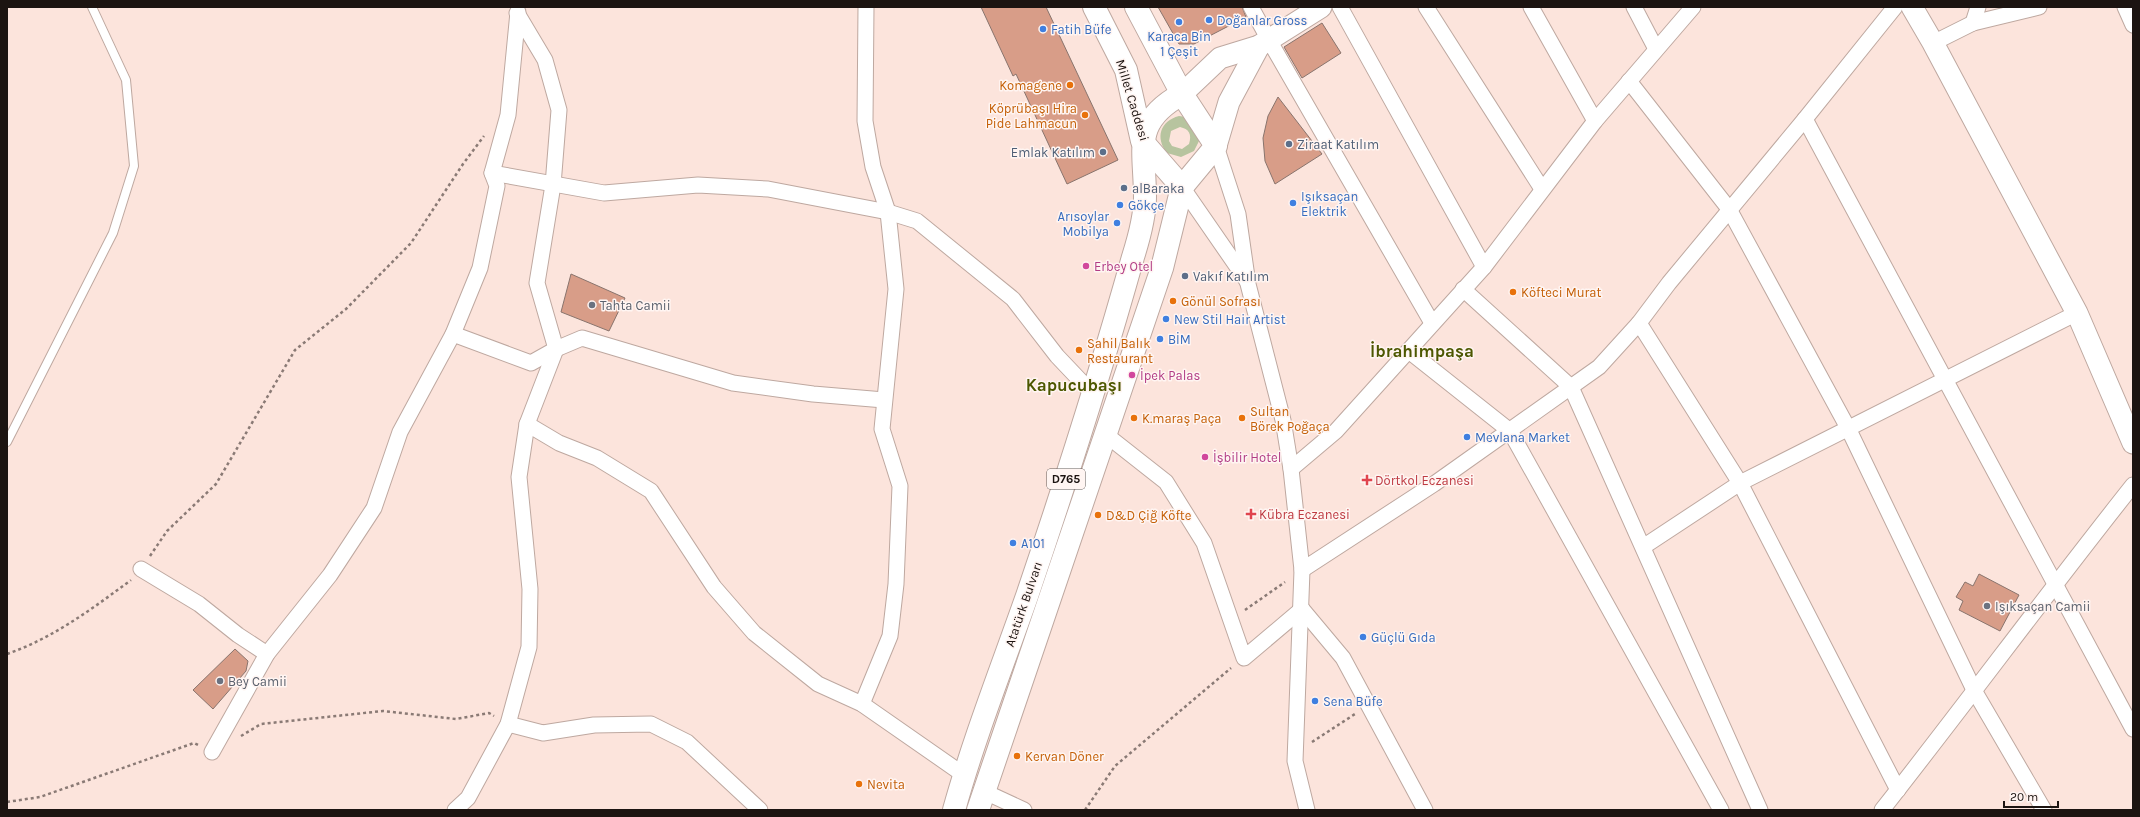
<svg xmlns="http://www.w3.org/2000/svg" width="2140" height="817" viewBox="0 0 2140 817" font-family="Karla,sans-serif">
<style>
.green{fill:#b7c49f;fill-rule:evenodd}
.building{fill:#d89d88;stroke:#89746d}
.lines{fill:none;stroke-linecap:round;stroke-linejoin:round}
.lane-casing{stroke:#bea8a0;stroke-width:10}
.street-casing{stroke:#bea8a0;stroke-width:17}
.secondary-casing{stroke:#bea8a0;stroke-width:23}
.primary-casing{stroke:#bea8a0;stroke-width:24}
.path{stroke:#8a7a75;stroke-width:2.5;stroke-dasharray:3 3;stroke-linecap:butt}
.lane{stroke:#fff;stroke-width:8}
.street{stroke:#fff;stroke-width:15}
.secondary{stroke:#fff;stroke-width:21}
.primary{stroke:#fff;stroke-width:22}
.shop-dot{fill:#3f7fe0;stroke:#fff5f2;stroke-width:1.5}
.food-dot{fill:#e8710a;stroke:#fff5f2;stroke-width:1.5}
.service-dot{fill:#5c6f8a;stroke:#fff5f2;stroke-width:1.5}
.hotel-dot{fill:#d1479c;stroke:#fff5f2;stroke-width:1.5}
.worship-dot{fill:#6b7280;stroke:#fff5f2;stroke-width:1.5}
.health-dot{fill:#e0444e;stroke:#fff5f2;stroke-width:1.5}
.labels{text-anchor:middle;stroke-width:3;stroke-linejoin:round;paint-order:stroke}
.shield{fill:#fff5f2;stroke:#605854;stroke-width:1}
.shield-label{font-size:12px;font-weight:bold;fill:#1c1411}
.shop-label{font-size:13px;fill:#366cbe;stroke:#fff5f2;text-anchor:start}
.food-label{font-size:13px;fill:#c56008;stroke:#fff5f2;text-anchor:start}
.street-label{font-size:13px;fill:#1c1411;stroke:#fff5f2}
.service-label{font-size:13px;fill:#4e5e75;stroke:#fff5f2;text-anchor:start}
.hotel-label{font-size:13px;fill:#b23c85;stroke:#fff5f2;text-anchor:start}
.worship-label{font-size:13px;fill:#5b616d;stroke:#fff5f2;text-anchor:start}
.health-label{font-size:13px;fill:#be3a42;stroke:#fff5f2;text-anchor:start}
.district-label{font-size:17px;font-weight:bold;fill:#4d5701;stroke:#fff5f2}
</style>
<rect width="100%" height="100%" fill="#fce4dc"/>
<path class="green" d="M1179 116 1186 117 1200 139 1194 151 1181 157 1167 153C1155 138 1160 121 1179 116ZM1180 127C1189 129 1192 134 1189 144L1182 149 1172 146 1169 141 1171 131Z"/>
<g class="building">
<polygon points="981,7 1046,7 1118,160 1067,184 1016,74 1013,76"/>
<polygon points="1158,7 1242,7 1246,17 1194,44 1179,44"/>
<polygon points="1322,23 1341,53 1302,78 1284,47"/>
<polygon points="1278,97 1322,154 1275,184 1265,161 1263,138 1268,116"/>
<polygon points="571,274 625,298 609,331 561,312"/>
<polygon points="1979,574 2019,595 2000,631 1959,610 1963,601 1956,597 1965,582 1973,586"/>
<polygon points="235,649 248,661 246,671 213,709 193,690"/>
</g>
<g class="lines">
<defs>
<polyline id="lane" points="7,442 113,233 134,166 126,80 92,7"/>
<g id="street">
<polyline points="1251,7 1269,40 1432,323"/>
<polyline points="1340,7 1484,267"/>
<polyline points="1426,7 1542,189"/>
<polyline points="1531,7 1595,121"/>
<polyline points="1634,7 1656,49"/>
<polyline points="2125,7 2133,25"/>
<polyline points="1973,23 1978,7"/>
<polyline points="1933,43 1973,23 2039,7"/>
<polyline points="1629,81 1729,209 1848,428 1975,692 2044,810"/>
<polyline points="1805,119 2133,729"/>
<polyline points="1216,146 1238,214 1248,284 1283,420 1291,469 1302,570 1295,761 1307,810"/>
<polyline points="492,173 604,193 698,185 768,189 888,212 917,221 1013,299 1057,356 1094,395"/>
<polyline points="1182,187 1247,281"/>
<polyline points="1463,289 1571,387 1760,810"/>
<polyline points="1639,323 1740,483 1898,790"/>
<polyline points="453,334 531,363 556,349 582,338 733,383 813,394 884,400"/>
<polyline points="1409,351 1510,431 1721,810"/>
<polyline points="527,424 559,443 597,458 651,491 714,587 754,633 818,684 862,704 964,775"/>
<polyline points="1105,434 1166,482 1204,543 1244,658 1302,609"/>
<polyline points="1291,469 1336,431 1484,267 1595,121 1693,7"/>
<polyline points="1643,547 1740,483 2077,313"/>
<polyline points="141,569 199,604 238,635 267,654"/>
<polyline points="1302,570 1434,484 1599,367 1639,323 1669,283 1805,119 1895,7"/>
<polyline points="1302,609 1343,658 1425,810"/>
<polyline points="862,704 890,636 896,584 900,486 882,429 896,289 888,212 873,167 865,121 866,7"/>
<polyline points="508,724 543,733 594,725 651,724 687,742 760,810"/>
<polyline points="212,752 267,654 330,575 374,508 400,432 453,334 480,268 497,186 492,173 508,115 518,12"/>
<polyline points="983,791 1024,810"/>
<polyline points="455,810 468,798 508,724 529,647 530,589 519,477 527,424 556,349 537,283 553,185 559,110 545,60 517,13"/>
<path d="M1882 810C1967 702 2048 592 2133 485"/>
</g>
<g id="secondary">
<polyline points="1912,7 1933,43 2077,313 2133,443"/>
<polyline points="1182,94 1220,58 1259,46 1321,7"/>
<polyline points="1216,146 1229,102 1259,46"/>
</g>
<g id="primary">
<polyline points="1094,7 1126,70 1142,141 1182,187"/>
<path d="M954 810C974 738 1002 667 1027 596 1065 484 1101 371 1133 257 1139 238 1145 216 1145 197 1145 149 1131 122 1182 94"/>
<polyline points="978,810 1162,268 1182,187 1216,146 1182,94 1136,7"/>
</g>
</defs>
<use href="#lane" class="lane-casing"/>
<use href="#street" class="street-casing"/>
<use href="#secondary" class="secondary-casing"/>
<use href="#primary" class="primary-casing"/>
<g class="path">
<polyline points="150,556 167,531 216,484 295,350 346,309 411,243 463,164 484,136"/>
<polyline points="1245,610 1285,582"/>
<path d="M7 654C53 638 92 609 131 580"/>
<polyline points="241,736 261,724 383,711 456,719 489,713 494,716"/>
<polyline points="1312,742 1355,714"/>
<polyline points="7,802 40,797 194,743 198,745"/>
<polyline points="1085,810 1115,766 1231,668"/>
</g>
<use href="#lane" class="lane"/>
<use href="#street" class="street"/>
<use href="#secondary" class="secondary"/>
<use href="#primary" class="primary"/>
</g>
<g class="shop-dot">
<circle cx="1209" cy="20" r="4"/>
<circle cx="1179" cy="22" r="4"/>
<circle cx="1043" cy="29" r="4"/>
<circle cx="1293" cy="203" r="4"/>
<circle cx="1120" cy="205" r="4"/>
<circle cx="1117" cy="223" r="4"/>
<circle cx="1166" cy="319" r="4"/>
<circle cx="1160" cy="339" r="4"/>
<circle cx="1467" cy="437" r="4"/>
<circle cx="1013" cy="543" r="4"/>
<circle cx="1363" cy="637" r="4"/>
<circle cx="1315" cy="701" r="4"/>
</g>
<g class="food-dot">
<circle cx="1070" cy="85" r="4"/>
<circle cx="1085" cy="115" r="4"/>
<circle cx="1513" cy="292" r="4"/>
<circle cx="1173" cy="301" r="4"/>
<circle cx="1079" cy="350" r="4"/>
<circle cx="1134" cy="418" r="4"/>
<circle cx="1242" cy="418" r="4"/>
<circle cx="1098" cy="515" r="4"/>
<circle cx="1017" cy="756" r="4"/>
<circle cx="859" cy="784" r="4"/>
</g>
<g class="service-dot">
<circle cx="1289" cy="144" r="4"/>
<circle cx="1103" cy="152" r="4"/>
<circle cx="1124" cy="188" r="4"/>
<circle cx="1185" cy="276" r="4"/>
</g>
<g class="hotel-dot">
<circle cx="1086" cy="266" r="4"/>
<circle cx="1132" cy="375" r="4"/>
<circle cx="1205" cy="457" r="4"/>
</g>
<g class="worship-dot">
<circle cx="592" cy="305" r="4"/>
<circle cx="1987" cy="606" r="4"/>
<circle cx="220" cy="681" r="4"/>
</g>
<g class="health-dot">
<path d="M1365 474h4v4h4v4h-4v4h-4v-4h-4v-4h4z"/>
<path d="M1249 508h4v4h4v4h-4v4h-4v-4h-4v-4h4z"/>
</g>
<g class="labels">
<rect class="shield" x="1047" y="469" width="38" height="20" rx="3"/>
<g class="shield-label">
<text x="1066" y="483">D765</text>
</g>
<g class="shop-label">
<text x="1217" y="25">Doğanlar Gross</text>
<text x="1051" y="34">Fatih Büfe</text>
<text x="1179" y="41" text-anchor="middle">Karaca Bin<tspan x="1179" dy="15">1 Çeşit</tspan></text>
<text x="1301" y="201">Işıksaçan<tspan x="1301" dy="15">Elektrik</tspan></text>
<text x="1128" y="210">Gökçe</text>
<text x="1109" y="221" text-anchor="end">Arısoylar<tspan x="1109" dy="15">Mobilya</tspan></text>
<text x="1174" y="324">New Stil Hair Artist</text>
<text x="1168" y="344">BİM</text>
<text x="1475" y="442">Mevlana Market</text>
<text x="1021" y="548">A101</text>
<text x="1371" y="642">Güçlü Gıda</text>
<text x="1323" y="706">Sena Büfe</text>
</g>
<g class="food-label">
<text x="1062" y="90" text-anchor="end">Komagene</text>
<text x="1077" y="113" text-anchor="end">Köprübaşı Hira<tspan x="1077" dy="15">Pide Lahmacun</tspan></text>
<text x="1521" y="297">Köfteci Murat</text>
<text x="1181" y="306">Gönül Sofrası</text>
<text x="1087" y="348">Sahil Balık<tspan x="1087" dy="15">Restaurant</tspan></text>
<text x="1250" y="416">Sultan<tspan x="1250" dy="15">Börek Poğaça</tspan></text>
<text x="1142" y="423">K.maraş Paça</text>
<text x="1106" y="520">D&amp;D Çiğ Köfte</text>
<text x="1025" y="761">Kervan Döner</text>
<text x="867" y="789">Nevita</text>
</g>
<g class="street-label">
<text transform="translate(1133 100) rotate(73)" y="5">Millet Caddesi</text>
<text transform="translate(1023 604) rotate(-71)" y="5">Atatürk Bulvarı</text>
</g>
<g class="service-label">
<text x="1297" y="149">Ziraat Katılım</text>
<text x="1095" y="157" text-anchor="end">Emlak Katılım</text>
<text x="1132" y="193">alBaraka</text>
<text x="1193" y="281">Vakıf Katılım</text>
</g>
<g class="hotel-label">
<text x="1094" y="271">Erbey Otel</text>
<text x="1140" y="380">İpek Palas</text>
<text x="1213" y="462">İşbilir Hotel</text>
</g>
<g class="worship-label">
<text x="600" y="310">Tahta Camii</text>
<text x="1995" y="611">Işıksaçan Camii</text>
<text x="228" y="686">Bey Camii</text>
</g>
<g class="health-label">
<text x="1375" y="485">Dörtkol Eczanesi</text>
<text x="1259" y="519">Kübra Eczanesi</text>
</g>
<g class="district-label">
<text x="1422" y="357">İbrahimpaşa</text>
<text x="1074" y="391">Kapucubaşı</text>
</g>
</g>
<rect width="2140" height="817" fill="none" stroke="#1c1411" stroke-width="16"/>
<path d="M2004 801v6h54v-6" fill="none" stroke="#1c1411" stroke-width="2"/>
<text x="2010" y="801" font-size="12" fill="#1c1411" stroke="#fff5f2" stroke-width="3" paint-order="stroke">20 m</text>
</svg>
